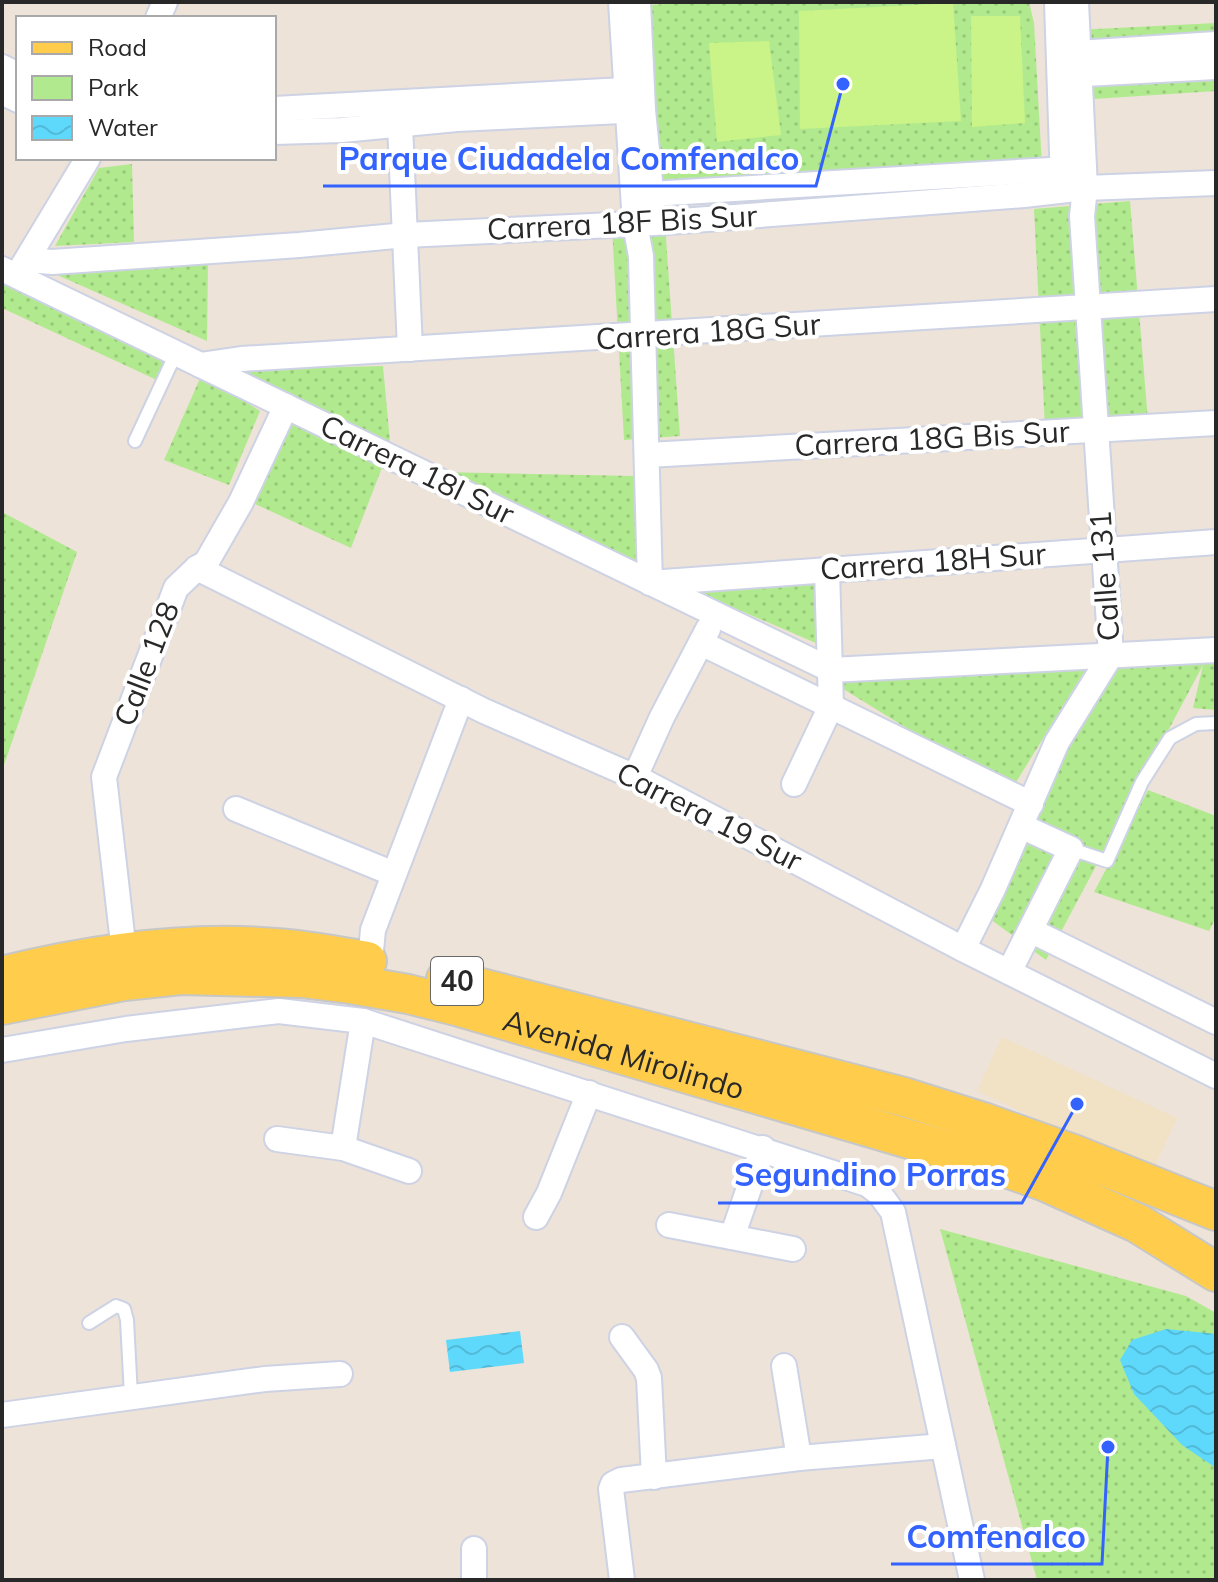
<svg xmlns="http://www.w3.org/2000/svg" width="1218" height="1582" viewBox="0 0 1218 1582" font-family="Mulish,sans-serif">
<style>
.education{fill:#f1e1c5}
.green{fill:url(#green-dots)}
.pitch{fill:#caf388}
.water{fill:url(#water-waves)}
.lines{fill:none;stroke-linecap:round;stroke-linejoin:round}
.lane-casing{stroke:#cdd2e4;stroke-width:16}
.street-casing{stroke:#cdd2e4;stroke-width:28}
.primary-casing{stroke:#c7c7c7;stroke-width:42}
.lane{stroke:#fff;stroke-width:12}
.street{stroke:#fff;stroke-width:24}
.primary{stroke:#ffcd4b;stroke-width:38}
.labels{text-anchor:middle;stroke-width:8;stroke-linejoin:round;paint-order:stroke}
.shield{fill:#fff;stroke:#686868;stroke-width:2}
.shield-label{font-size:28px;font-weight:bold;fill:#282828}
.street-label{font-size:30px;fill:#282828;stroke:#fff}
.leader{fill:none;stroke:#3362ff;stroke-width:3}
.callout-dot{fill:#3362ff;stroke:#fff;stroke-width:3}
.callout-label{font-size:32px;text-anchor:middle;font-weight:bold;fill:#3362ff;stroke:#fff;stroke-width:8;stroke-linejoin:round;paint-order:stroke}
</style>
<defs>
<pattern id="green-dots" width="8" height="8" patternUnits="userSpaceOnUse" patternTransform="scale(2)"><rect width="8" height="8" fill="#b1ea8e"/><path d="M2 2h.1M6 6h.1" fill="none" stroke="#98c97a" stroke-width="1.8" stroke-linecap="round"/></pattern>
<pattern id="water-waves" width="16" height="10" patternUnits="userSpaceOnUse" patternTransform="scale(2)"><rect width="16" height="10" fill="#5ed9fc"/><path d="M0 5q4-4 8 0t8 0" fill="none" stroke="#52bad8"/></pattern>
</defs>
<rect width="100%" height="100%" fill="#ede3d8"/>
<polygon class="education" points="1002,1037 1177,1118 1152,1172 977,1091"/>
<g class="green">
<polygon points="699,2 1029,2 1034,23 1042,167 665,191 649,97 649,5"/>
<polygon points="1216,23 1216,91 1078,100 1076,30"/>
<polygon points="132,164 134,242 55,246 99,168"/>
<polygon points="1130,201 1148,421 1045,428 1034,209"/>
<polygon points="665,224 680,436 624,440 612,228"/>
<polygon points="208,261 207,341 48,271"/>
<polygon points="2,274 172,354 159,381 2,308"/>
<polygon points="383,366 391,453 234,370"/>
<polygon points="202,374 260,411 229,485 164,460"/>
<polygon points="296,415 383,465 351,548 255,504"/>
<polygon points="440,472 635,476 638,563"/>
<polygon points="2,512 77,552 2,771"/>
<polygon points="822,572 825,647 679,584"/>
<polygon points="1216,661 1216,710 1193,708 1203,665 1046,960 990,919 1049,769 1118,663"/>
<polygon points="1089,664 1010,792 832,682"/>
<polygon points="1148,790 1216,816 1216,917 1209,931 1094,892"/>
<polygon points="940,1229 1186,1296 1216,1313 1216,1580 1037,1580"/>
</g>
<g class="pitch">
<polygon points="953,3 961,121 800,129 799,11"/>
<polygon points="971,16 1020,16 1025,123 972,127"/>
<polygon points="769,41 781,135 717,142 709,43"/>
</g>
<g class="water">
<polygon points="1166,1329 1216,1334 1216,1468 1182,1445 1134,1394 1120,1360 1132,1340"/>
<polygon points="520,1331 524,1363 450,1372 446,1340"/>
</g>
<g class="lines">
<defs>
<g id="lane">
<polyline points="135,441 176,353"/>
<polyline points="1071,849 1107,861 1142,782 1170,738 1196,724 1216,723"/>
<polyline points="89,1323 116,1306 124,1309 127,1320 131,1396"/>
</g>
<g id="street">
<polyline points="621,2 635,224 641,256 650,583 1216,542"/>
<polyline points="638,2 643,110 653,211"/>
<polyline points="1057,2 1063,183"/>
<polyline points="158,18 165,2"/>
<polyline points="1063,54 1216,44"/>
<polyline points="2,67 18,75"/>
<polyline points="1066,75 1216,67"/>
<polyline points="2,92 18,100"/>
<polyline points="274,109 642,89"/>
<polyline points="400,125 410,349"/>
<polyline points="274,132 342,130 457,119 643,110"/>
<polyline points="634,195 1084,168"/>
<polyline points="28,260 52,262 299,245 406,235 654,223 1024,195 1085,188 1216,183"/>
<polyline points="2,269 831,670 1216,650"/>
<polyline points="21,269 88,158"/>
<polyline points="200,365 241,359 1216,299"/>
<polyline points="648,455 1216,423"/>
<polyline points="197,568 484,711 635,777 963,949 1216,1076"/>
<polyline points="701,643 1031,804"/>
<polyline points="635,777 662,717 708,629"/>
<polyline points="794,784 831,706 827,570"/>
<polyline points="236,809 394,874"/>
<polyline points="1032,931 1216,1022"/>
<polyline points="963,949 993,889 1057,742 1111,655 1082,216 1085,188 1076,2"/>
<polyline points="124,952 104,777 176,588 197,568 206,563 241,502 286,406"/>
<polyline points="370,961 373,930 461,699"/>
<polyline points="1009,972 1071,849 1021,826"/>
<polyline points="2,1050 126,1029 279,1011 363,1021 867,1184 879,1193 893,1212 972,1580"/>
<polyline points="277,1139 343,1148 409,1171"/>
<polyline points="343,1148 363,1021"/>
<polyline points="536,1217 549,1193 589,1093"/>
<polyline points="669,1225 793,1249"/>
<polyline points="732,1237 763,1148"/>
<polyline points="622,1337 646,1370 649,1378 654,1477"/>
<polyline points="784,1366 799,1458"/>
<polyline points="2,1415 265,1379 340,1374"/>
<polyline points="474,1580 474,1549"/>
<polyline points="622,1580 611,1489 613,1484 621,1480 799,1458 943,1446"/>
</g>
<g id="primary">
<path d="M2 976C91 954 184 940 276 948 306 950 336 956 367 961"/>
<polyline points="446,979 904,1097 983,1122 1073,1154 1216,1211"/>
<path id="s1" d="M2 1005 124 981 181 975 301 978 350 984 408 994 460 1007 1001 1166 1046 1182 1137 1223 1216 1272"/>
</g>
</defs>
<use href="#lane" class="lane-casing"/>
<use href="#street" class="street-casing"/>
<use href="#primary" class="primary-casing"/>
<use href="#lane" class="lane"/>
<use href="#street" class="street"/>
<use href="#primary" class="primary"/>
</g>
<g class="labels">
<rect class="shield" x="431" y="957" width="52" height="48" rx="6"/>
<g class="shield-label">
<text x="457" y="991">40</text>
</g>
<g class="street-label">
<text transform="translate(622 223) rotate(-3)" y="10">Carrera 18F Bis Sur</text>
<text transform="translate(708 332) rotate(-4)" y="10">Carrera 18G Sur</text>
<text transform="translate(932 439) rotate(-3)" y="10">Carrera 18G Bis Sur</text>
<text transform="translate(417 470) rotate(26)" y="10">Carrera 18I Sur</text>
<text transform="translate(933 562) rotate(-4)" y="10">Carrera 18H Sur</text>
<text transform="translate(1105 576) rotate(-94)" y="10">Calle 131</text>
<text transform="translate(147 664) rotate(-69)" y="10">Calle 128</text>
<text transform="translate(709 817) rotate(27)" y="10">Carrera 19 Sur</text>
<text dy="10" stroke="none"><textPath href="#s1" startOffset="634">Avenida Mirolindo</textPath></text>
</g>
</g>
<path class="leader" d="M843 84L816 186H323M1077 1104L1022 1203H718M1108 1447L1102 1564H891"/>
<g class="callout-dot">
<circle cx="843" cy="84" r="8"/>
<circle cx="1077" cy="1104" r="8"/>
<circle cx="1108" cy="1447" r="8"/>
</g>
<g class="callout-label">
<text x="569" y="170">Parque Ciudadela Comfenalco</text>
<text x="870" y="1186">Segundino Porras</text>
<text x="996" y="1548">Comfenalco</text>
</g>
<rect width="1218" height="1582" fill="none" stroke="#282828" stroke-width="8"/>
<rect x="16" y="16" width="260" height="144" fill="#ffffff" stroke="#a9a9a9" stroke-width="2"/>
<rect x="32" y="42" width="40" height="12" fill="#ffcd4b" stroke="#a9a9a9" stroke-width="2"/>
<text x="88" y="56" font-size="24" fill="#282828">Road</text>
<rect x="32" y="76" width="40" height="24" fill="#b1ea8e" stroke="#a9a9a9" stroke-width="2"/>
<text x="88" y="96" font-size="24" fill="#282828">Park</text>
<rect x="32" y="116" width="40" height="24" fill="url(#water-waves)" stroke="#a9a9a9" stroke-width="2"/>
<text x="88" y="136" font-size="24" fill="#282828">Water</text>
</svg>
